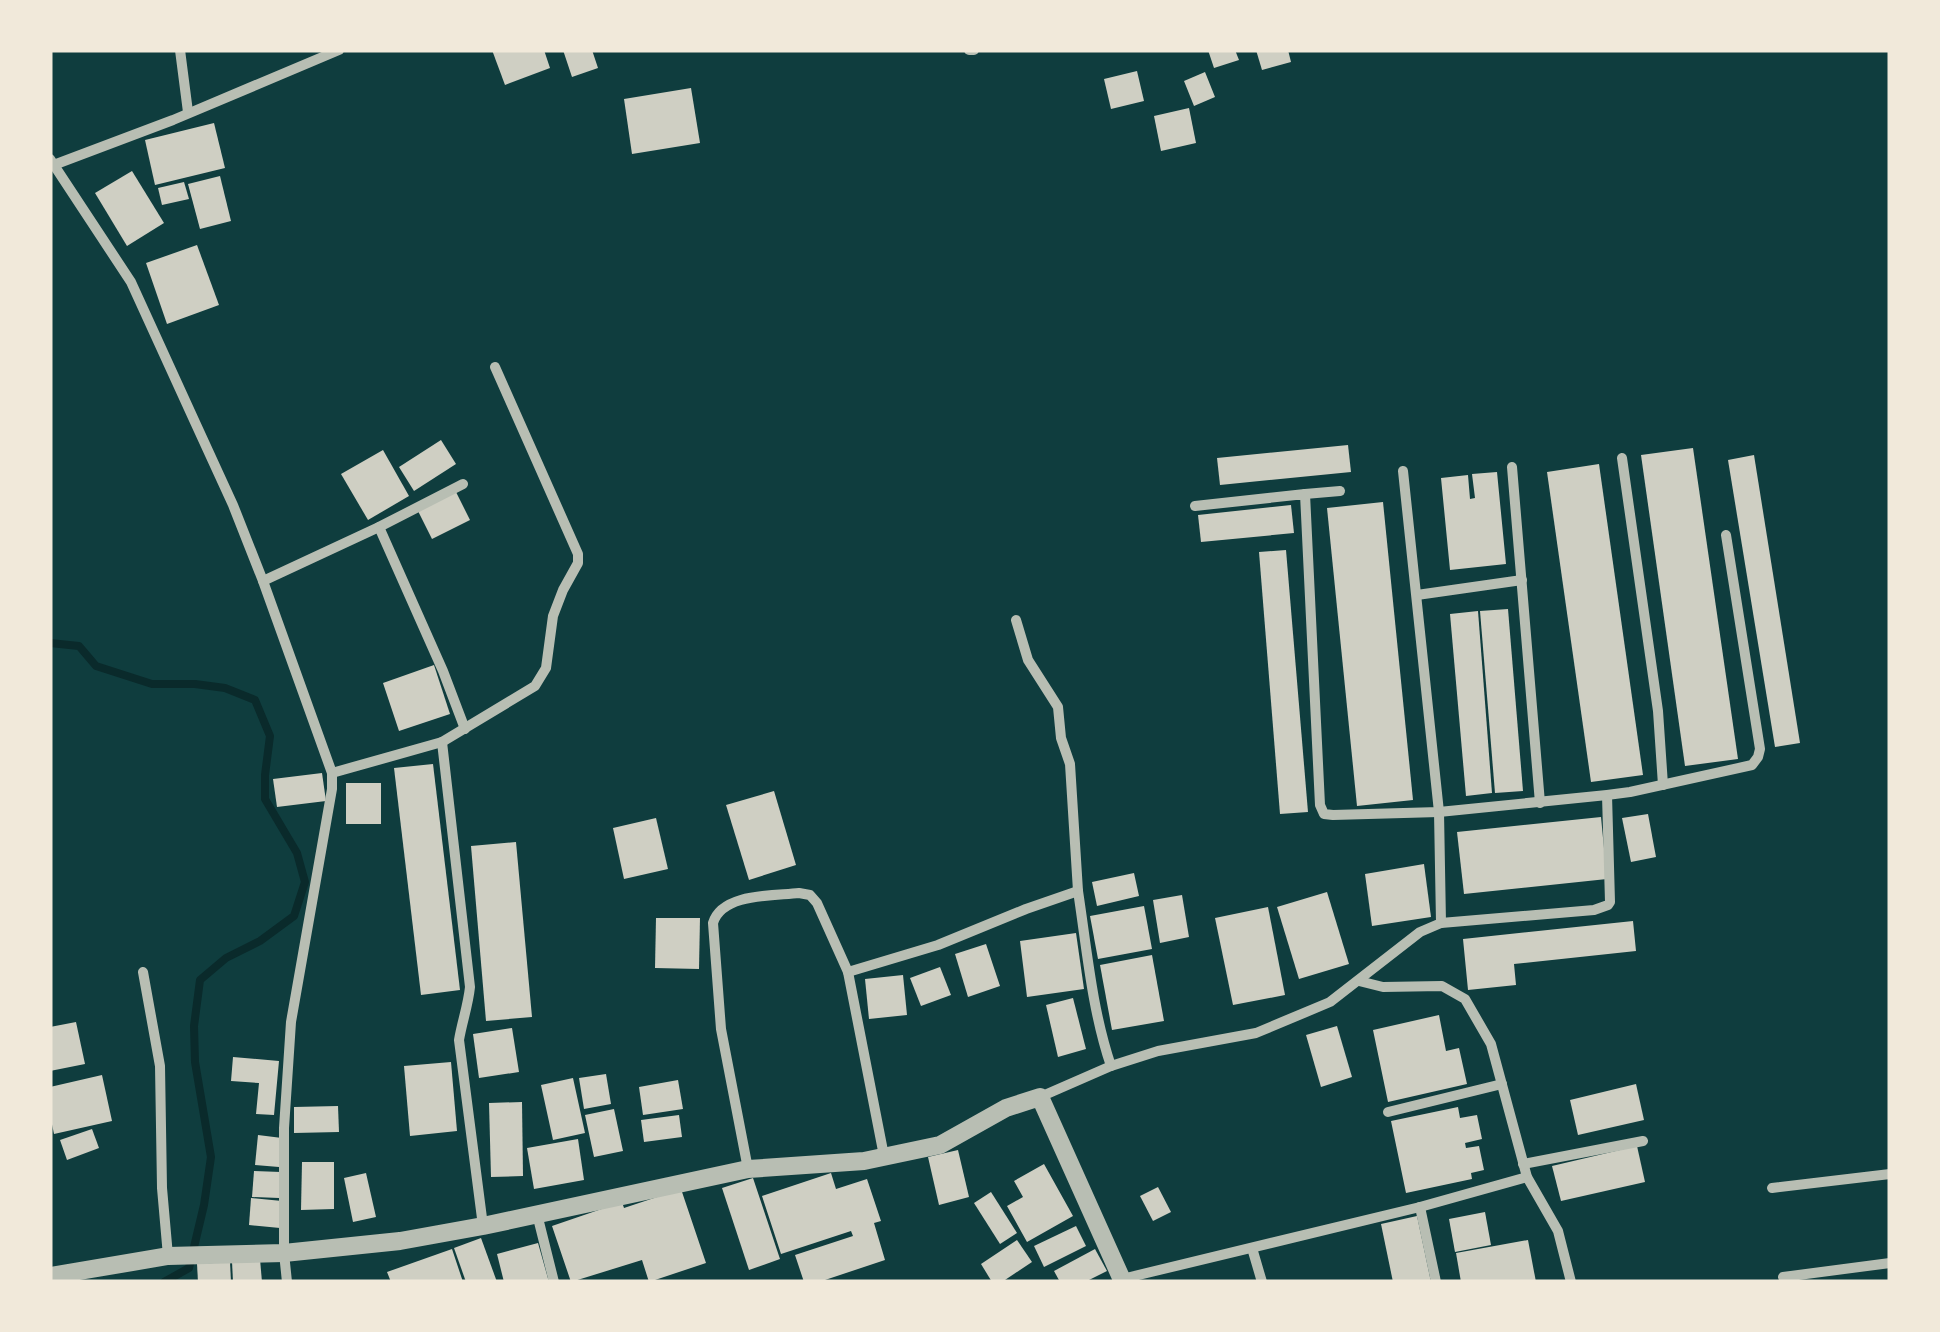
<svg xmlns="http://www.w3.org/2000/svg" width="1940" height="1332" viewBox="0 0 1940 1332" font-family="Raleway,sans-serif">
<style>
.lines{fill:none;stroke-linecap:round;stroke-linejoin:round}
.stream{stroke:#0a2a2b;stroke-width:8}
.building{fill:#cfcfc3}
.minor{stroke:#b8beb3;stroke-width:10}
.tertiary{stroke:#b8beb3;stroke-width:18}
</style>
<rect width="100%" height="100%" fill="#0f3d3e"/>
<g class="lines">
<polyline class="stream" points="50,643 79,646 96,666 152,684 195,684 225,688 255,700 270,736 265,775 265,799 297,853 305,882 294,916 260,941 226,958 200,980 194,1026 195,1062 211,1157 204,1205 189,1268 164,1282"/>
</g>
<g class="building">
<polygon points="492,50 544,50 550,68 505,85"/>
<polygon points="563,50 592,50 598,68 572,77"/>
<polygon points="1208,50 1235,50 1239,60 1214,68"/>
<polygon points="1256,50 1288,50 1291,62 1262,70"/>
<polygon points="1137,71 1144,101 1111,109 1104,79"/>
<polygon points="1205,72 1215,97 1194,106 1184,81"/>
<polygon points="691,88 700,143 632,154 624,99"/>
<polygon points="1189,108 1196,143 1161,151 1154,116"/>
<polygon points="214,123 225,168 155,185 145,140"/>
<polygon points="132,171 164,223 127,246 95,193"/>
<polygon points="220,176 231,221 200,229 188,184"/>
<polygon points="184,182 189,199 162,205 158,188"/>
<polygon points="197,245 219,305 167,324 146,263"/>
<polygon points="441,440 456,464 414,491 399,467"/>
<polygon points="1348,445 1351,472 1220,485 1217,458"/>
<polygon points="1693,448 1738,759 1685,766 1641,455"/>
<polygon points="383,450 409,496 368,520 341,474"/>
<polygon points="1754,455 1800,743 1775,747 1728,460"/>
<polygon points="1599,464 1643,775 1591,782 1547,472"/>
<polygon points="1497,472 1506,564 1450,570 1441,478 1468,475 1470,499 1475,498 1472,474"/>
<polygon points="456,492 470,520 432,539 418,511"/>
<polygon points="1383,502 1413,800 1357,806 1327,508"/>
<polygon points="1291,505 1294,533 1201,542 1198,515"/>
<polygon points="1286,550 1308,812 1280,814 1259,552"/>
<polygon points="1508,609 1523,791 1495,793 1480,611"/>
<polygon points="1478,611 1492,793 1466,796 1450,614"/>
<polygon points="434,665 450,714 399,731 383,683"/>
<polygon points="433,764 460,990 421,995 394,768"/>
<polygon points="322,773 326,801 277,807 273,779"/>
<rect x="346" y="783" width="35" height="41"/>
<polygon points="774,791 796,865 749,880 726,805"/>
<polygon points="1648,814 1656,857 1631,862 1622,818"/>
<polygon points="1601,817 1607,879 1464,894 1457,832"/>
<polygon points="656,818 668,869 624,879 613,828"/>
<polygon points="516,842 532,1017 486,1021 471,846"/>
<polygon points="1424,864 1431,917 1372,926 1365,874"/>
<polygon points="1134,873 1139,896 1097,906 1092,882"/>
<polygon points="1327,892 1349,964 1299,979 1277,907"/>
<polygon points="1182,895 1189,937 1160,943 1153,900"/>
<polygon points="1144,906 1152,949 1098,959 1090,916"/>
<polygon points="1268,907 1285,995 1233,1005 1215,918"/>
<polygon points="656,918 700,918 699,969 655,968"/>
<polygon points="1633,921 1636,951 1514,964 1516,985 1468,990 1463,939"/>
<polygon points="1076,933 1084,989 1027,997 1020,941"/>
<polygon points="986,944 1000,986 968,997 955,954"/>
<polygon points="1152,955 1164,1021 1112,1030 1100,965"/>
<polygon points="940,967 951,995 921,1006 910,978"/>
<polygon points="903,975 907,1015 869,1019 865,979"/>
<polygon points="1073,998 1086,1049 1058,1057 1046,1005"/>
<polygon points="1439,1015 1446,1051 1459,1048 1467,1084 1388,1102 1373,1030"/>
<polygon points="76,1022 85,1064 50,1071 50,1027"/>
<polygon points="1337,1026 1352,1077 1321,1087 1306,1035"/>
<polygon points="512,1028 519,1072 479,1078 473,1034"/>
<polygon points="233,1057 279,1061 274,1115 256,1114 259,1083 231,1081"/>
<polygon points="451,1062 457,1131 410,1136 404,1066"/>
<polygon points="606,1074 611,1104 584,1109 579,1078"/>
<polygon points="102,1075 112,1121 54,1134 50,1115 50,1087"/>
<polygon points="573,1078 585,1133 553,1140 541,1085"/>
<polygon points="678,1080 683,1109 643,1115 639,1087"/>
<polygon points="1636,1084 1644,1120 1578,1135 1570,1100"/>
<polygon points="522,1102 523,1176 491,1177 489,1103"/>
<polygon points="338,1106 339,1132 294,1133 294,1107"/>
<polygon points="1458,1107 1460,1118 1477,1115 1482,1139 1465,1143 1466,1148 1479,1146 1484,1170 1471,1173 1472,1179 1406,1193 1391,1121"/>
<polygon points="614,1109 623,1151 594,1157 585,1115"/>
<polygon points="679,1115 682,1137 644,1142 641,1120"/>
<polygon points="92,1129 99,1148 67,1160 60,1140"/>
<polygon points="258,1135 282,1138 279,1167 255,1165"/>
<polygon points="578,1139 584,1180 534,1189 527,1148"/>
<polygon points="1637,1146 1645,1182 1561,1201 1552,1166"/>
<polygon points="958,1150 969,1197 939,1205 928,1157"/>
<polygon points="302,1162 334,1162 334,1209 301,1210"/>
<polygon points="1044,1164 1073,1216 1027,1242 1007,1206 1023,1197 1014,1181"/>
<polygon points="254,1171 281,1172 279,1198 252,1197"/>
<polygon points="366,1173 376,1217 353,1222 344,1178"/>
<polygon points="831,1173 836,1189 867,1179 881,1221 874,1223 885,1260 819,1282 804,1282 795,1255 853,1236 851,1231 781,1254 762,1196"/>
<polygon points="753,1178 780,1259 749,1270 722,1188"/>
<polygon points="1158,1187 1171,1212 1153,1221 1140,1196"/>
<polygon points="681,1189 706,1263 649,1282 642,1260 571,1282 552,1226 622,1202 624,1208"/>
<polygon points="991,1192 1017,1233 1000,1244 974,1203"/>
<polygon points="251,1198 282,1201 280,1228 249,1225"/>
<polygon points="1485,1212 1491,1245 1455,1252 1449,1219"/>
<polygon points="1417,1216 1431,1282 1393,1282 1381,1224"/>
<polygon points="1076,1226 1086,1246 1044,1267 1034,1246"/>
<polygon points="481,1238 497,1282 466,1282 454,1248"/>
<polygon points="1017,1240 1032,1262 1002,1282 992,1282 981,1264"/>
<polygon points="1528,1240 1536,1282 1461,1282 1456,1253"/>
<polygon points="538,1243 549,1282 504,1282 497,1254"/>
<polygon points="452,1249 463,1282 391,1282 387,1272"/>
<polygon points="1095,1249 1107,1271 1085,1282 1060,1282 1054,1271"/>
<polygon points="260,1259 262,1282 233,1282 232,1261"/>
<polygon points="230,1262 231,1282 198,1282 197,1264"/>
</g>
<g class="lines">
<g class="minor">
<polyline points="180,50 188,112"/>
<polyline points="969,50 974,50"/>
<polyline points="50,159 131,282 194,420 233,505 263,581 332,773 332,789 291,1022 284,1128 284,1253 287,1282"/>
<polyline points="51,166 173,120 339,50"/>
<polyline points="1622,458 1658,711 1663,785"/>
<polyline points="1512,467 1540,803"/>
<polyline points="1305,494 1340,491"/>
<polyline points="1195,506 1305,494 1320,805 1324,814 1333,815 1439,812 1607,795 1630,792 1752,765 1758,757 1760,749 1726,535"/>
<polyline points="379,527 443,671 465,729"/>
<polyline points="263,581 379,527 463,484"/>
<polyline points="1417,595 1522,580"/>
<polyline points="1016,620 1028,660 1058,707 1061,738 1070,764 1078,891"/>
<path d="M442 742 470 987C468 1006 462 1022 459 1040L483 1226"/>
<polyline points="332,773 442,742 535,686 546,668 553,616 563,590 578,563 578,554 495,367"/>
<polyline points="1441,923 1594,910 1608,905 1610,902 1607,795"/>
<polyline points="143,972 160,1066 162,1188 168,1256"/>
<path d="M848 972 938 945 1026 909 1078 891C1087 950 1092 1010 1111 1066"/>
<polyline points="1359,981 1383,987 1442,986 1465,999 1491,1044 1527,1177 1558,1231 1571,1282"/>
<polyline points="1040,1097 1111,1066 1158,1051 1256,1033 1330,1002 1420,932 1441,923 1439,812 1403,471"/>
<polyline points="1388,1112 1502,1084"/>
<polyline points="1523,1164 1643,1141"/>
<path d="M748 1169 721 1029 713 923C722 893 773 896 799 893L810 895 817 903 848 972 884 1156"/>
<polyline points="1772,1188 1890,1174"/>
<polyline points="1420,1207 1436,1282"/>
<polyline points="537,1214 554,1282"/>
<polyline points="1252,1248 1262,1282"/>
<polyline points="1783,1277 1890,1263"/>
<polyline points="1122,1279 1420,1207 1527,1177"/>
</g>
<polyline class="tertiary" points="50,1276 168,1256 284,1253 400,1241 483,1226 748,1169 864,1161 940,1145 1006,1108 1040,1097 1123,1282"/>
</g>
<rect width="1940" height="1332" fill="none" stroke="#f1e9da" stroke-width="105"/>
</svg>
